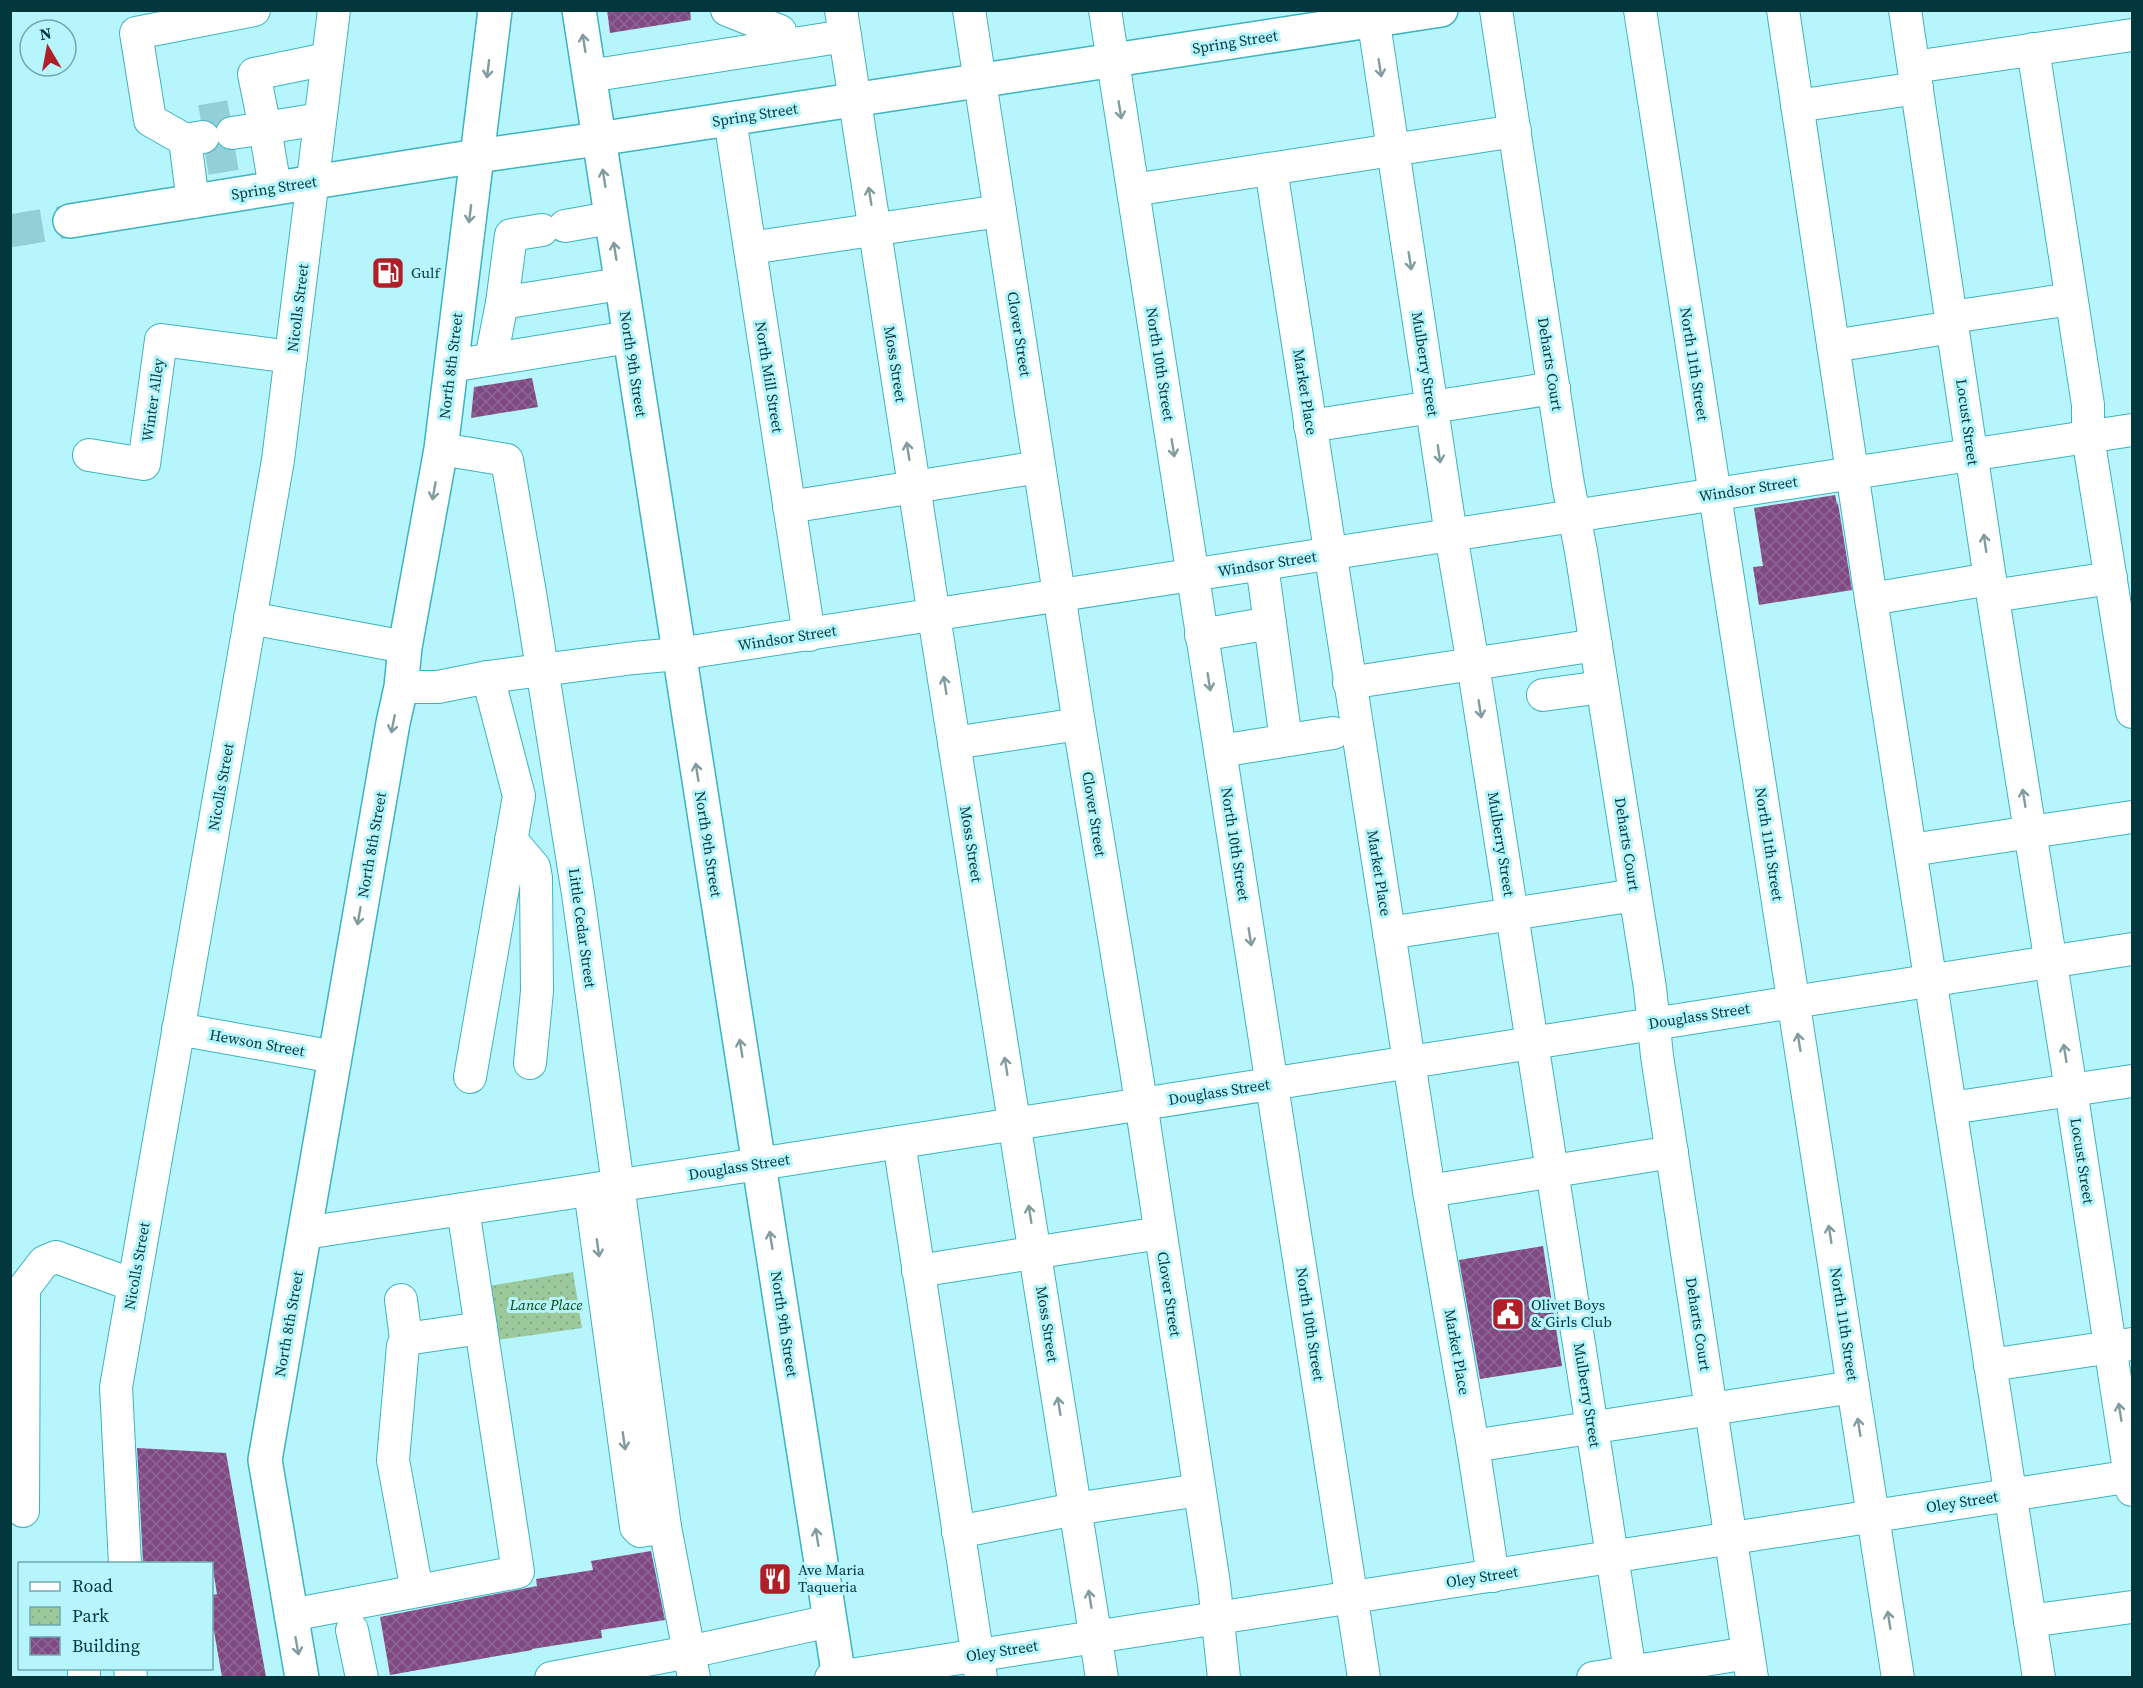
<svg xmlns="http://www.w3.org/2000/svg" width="2143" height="1688" viewBox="0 0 2143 1688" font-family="'Source Serif 4',serif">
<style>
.park{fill:url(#park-dots)}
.building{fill:url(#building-cross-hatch)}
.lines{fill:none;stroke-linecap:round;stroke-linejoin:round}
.minor-tunnel{stroke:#93cfd6;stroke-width:32;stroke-dasharray:32 16;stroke-linecap:butt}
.major-tunnel{stroke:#93cfd6;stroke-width:33;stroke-dasharray:33 16;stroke-linecap:butt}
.minor-casing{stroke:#3cb3bf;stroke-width:34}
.major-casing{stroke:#3cb3bf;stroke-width:36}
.minor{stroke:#fff;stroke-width:32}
.major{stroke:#fff;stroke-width:33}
.oneway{stroke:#809c9e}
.labels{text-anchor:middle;stroke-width:6;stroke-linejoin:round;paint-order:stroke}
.street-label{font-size:15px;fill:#02383d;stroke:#b7f5fc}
.poi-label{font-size:15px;fill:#02383d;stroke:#b7f5fc;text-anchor:start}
.park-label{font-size:15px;font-style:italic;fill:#004a0b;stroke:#b7f5fc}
</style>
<defs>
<pattern id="park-dots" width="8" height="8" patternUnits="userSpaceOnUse" patternTransform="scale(1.5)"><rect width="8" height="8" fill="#9bc99b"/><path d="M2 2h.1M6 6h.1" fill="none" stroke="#84ad86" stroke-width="1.8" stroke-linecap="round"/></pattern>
<pattern id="building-cross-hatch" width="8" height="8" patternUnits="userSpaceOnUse" patternTransform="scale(1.5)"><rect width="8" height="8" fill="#804984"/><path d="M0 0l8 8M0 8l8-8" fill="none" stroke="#8d6894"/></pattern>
</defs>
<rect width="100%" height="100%" fill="#b7f5fc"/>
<polygon class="park" points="573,1272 582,1328 490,1341 482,1287"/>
<g class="building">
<polygon points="607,10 690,10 691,20 610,33"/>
<polygon points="532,378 538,407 471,418 474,387"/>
<polygon points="1835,495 1837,504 1838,503 1852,590 1759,605 1753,567 1763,566 1754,508"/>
<polygon points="1543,1246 1562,1366 1480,1379 1459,1260"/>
<polygon points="137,1448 226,1453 266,1677 222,1677 214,1631 212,1631 212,1595 217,1594 212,1563 143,1563"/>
<polygon points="651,1551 665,1620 601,1630 602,1638 532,1649 532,1650 390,1675 380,1617 537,1586 536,1579 593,1570 591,1561"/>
</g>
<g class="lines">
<g class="minor-tunnel">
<polyline points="201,121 230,116"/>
<polyline points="206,159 236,154"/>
</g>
<polyline class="major-tunnel" points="10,231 70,221"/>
<defs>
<g id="minor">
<polyline points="727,10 780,31 782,45"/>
<polyline points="841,10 934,616 1102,1678"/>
<polyline points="969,10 1079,724 1136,1070 1214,1584 1224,1678"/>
<polyline points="1105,10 1364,1678"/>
<polyline points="1372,10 1451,535 1473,664 1631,1678"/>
<polyline points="1496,10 1568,484 1581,551 1650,988 1657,1056 1752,1678"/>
<polyline points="1640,10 1898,1678"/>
<polyline points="1783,10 1871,599 2039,1678"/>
<polyline points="1905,10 1990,579 2071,1090 2132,1490"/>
<polyline points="2033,49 2088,405 2088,437 2132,712"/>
<polyline points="1914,67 2132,35"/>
<polyline points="589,76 845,36"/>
<polyline points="1797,106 1917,88"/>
<polyline points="320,119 265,128 254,74 327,59"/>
<polyline points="730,119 809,635"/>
<polyline points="232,133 265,128 275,188"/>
<polyline points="185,140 150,120 136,33 254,10"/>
<polyline points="1271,169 1429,1191 1473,1446 1493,1576"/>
<polyline points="1133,190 1515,131"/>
<polyline points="193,202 185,140 203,137"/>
<polyline points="565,226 610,218"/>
<polyline points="750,248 1000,211"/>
<polyline points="502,303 511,235 542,230"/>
<polyline points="1952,317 2071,299"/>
<polyline points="1833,346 1953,327"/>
<polyline points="491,359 502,303 620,284"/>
<polyline points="451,366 629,337"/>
<polyline points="1310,426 1554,388"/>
<polyline points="441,449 507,460 530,593 578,894 665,1527 694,1678"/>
<polyline points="89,455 144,464 161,340 291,357"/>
<polyline points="789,507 1039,467"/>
<polyline points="1262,565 1286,740"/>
<polyline points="1993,596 2111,578"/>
<polyline points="1871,599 1990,579"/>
<polyline points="250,618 405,647"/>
<polyline points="1201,635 1270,623"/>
<polyline points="1349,683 1596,645"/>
<polyline points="401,687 438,687 488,677 634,658 678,654 2132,430"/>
<polyline points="1543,695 1602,687"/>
<polyline points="954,743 1079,724"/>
<polyline points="1220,751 1333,733"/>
<polyline points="511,840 534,867 536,878 537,991 530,1063"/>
<polyline points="1911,850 2132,817"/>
<polyline points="1389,933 1635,895"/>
<polyline points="178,1029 335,1057"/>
<polyline points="470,1077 519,796 488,677"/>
<polyline points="1951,1108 2132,1081"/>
<polyline points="899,1142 981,1678"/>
<polyline points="590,1190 636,1527 640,1531 665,1527"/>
<polyline points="1429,1191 1672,1152"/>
<polyline points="305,1233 759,1164 2132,949"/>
<polyline points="918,1271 1160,1233"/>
<polyline points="401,1300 406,1339 403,1346 393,1460 417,1591"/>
<polyline points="406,1339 481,1328"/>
<polyline points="1990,1365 2132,1344"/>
<polyline points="1473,1446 1853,1387"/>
<polyline points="23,1511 24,1288 44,1262 56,1257 133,1285"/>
<polyline points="958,1532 1075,1509 1199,1490"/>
<polyline points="125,1564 116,1387 278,460 334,10"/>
<polyline points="291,1615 518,1572 463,1209"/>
<polyline points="2030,1621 2132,1607"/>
<polyline points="352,1630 362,1678"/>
<polyline points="84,1668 84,1678"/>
<polyline points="130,1668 131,1678"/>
<polyline points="551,1678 689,1652 830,1621"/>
<polyline points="831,1678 2132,1476"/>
<polyline points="1593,1678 1748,1653"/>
</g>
<g id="major">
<polyline points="579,10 839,1678"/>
<polyline points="70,221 477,156 598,139 1441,10"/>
<polyline points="302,1678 265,1460 393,723 401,687 405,647 441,449 495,10"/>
</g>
</defs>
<use href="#minor" class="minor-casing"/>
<use href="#major" class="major-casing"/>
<use href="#minor" class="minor"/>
<use href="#major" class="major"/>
</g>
<defs><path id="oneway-shaft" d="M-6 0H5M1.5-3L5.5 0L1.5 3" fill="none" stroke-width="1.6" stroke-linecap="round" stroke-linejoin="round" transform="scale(1.5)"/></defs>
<g class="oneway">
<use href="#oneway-shaft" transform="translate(584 43) rotate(-99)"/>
<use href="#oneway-shaft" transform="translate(1380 68) rotate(81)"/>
<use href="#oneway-shaft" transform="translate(488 69) rotate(97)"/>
<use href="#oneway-shaft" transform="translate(1120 110) rotate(81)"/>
<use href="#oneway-shaft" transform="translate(604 178) rotate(-99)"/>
<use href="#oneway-shaft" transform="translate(870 196) rotate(-99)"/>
<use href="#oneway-shaft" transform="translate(470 214) rotate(97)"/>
<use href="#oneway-shaft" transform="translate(615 251) rotate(-99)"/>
<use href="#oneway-shaft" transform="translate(1410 261) rotate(81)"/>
<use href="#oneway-shaft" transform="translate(1173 448) rotate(81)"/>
<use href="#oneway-shaft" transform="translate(908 451) rotate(-99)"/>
<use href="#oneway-shaft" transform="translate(1439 454) rotate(82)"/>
<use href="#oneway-shaft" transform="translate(434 491) rotate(100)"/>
<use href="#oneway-shaft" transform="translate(1985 543) rotate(-98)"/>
<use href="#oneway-shaft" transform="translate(1209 682) rotate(81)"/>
<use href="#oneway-shaft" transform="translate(945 685) rotate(-99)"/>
<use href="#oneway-shaft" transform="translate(1480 709) rotate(81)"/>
<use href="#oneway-shaft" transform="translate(393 724) rotate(101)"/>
<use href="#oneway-shaft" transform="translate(697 772) rotate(-99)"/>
<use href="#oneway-shaft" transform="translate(2024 798) rotate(-99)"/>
<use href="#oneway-shaft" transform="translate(359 916) rotate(100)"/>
<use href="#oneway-shaft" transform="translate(1250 937) rotate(81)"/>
<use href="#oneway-shaft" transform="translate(1799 1042) rotate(-99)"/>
<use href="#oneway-shaft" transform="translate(741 1048) rotate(-99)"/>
<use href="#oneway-shaft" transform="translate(2065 1053) rotate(-99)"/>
<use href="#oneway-shaft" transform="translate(1006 1066) rotate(-99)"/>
<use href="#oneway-shaft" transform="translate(1030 1214) rotate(-99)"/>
<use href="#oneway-shaft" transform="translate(1830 1234) rotate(-99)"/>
<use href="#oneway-shaft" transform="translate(771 1240) rotate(-99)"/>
<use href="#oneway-shaft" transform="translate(598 1248) rotate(82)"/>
<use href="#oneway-shaft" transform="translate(1059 1406) rotate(-99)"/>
<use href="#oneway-shaft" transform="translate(2120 1412) rotate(-99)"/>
<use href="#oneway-shaft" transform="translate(1859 1427) rotate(-99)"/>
<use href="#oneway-shaft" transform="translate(624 1441) rotate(82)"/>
<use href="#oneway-shaft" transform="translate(817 1537) rotate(-99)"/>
<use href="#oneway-shaft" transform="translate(1090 1599) rotate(-99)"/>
<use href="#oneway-shaft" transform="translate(1889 1620) rotate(-99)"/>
<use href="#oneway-shaft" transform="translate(297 1646) rotate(80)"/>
</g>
<defs>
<symbol id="fuel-square" viewBox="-11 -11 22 22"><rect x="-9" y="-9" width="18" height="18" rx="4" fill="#b01e27" stroke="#b7f5fc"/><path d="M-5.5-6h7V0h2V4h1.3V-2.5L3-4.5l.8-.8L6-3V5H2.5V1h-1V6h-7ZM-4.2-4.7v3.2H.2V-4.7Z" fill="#fff"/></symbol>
<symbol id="civic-square" viewBox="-11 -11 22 22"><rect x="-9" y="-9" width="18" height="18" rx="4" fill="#b01e27" stroke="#b7f5fc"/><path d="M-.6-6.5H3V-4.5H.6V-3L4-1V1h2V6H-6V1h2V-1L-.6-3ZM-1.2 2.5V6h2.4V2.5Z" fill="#fff"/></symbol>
<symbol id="restaurant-square" viewBox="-11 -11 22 22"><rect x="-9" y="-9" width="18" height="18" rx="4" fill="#b01e27" stroke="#b7f5fc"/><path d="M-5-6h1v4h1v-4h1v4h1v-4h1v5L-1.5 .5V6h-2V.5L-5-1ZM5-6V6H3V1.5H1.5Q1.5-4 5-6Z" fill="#fff"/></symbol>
</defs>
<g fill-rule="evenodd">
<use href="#fuel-square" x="369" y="254" width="38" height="38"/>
<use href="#civic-square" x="1489" y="1295" width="38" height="38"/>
<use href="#restaurant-square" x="756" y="1560" width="38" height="38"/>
</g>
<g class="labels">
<g class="street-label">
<text transform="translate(1235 42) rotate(-9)" y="5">Spring Street</text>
<text transform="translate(755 115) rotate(-9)" y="5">Spring Street</text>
<text transform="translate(274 188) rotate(-9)" y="5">Spring Street</text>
<text transform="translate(298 308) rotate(-83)" y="5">Nicolls Street</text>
<text transform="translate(1019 334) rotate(81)" y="5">Clover Street</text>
<text transform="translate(633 364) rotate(81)" y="5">North 9th Street</text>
<text transform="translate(895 364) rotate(81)" y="5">Moss Street</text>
<text transform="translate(1160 364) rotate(81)" y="5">North 10th Street</text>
<text transform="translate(1425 364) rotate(81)" y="5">Mulberry Street</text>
<text transform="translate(1550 364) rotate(81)" y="5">Deharts Court</text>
<text transform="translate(1694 364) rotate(81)" y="5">North 11th Street</text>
<text transform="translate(451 366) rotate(-83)" y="5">North 8th Street</text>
<text transform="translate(769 377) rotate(81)" y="5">North Mill Street</text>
<text transform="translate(1305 392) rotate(81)" y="5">Market Place</text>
<text transform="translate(153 400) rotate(-82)" y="5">Winter Alley</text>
<text transform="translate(1967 422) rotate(82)" y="5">Locust Street</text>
<text transform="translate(1748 489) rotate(-9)" y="5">Windsor Street</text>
<text transform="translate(1267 564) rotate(-9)" y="5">Windsor Street</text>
<text transform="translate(787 638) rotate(-9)" y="5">Windsor Street</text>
<text transform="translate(221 787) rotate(-80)" y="5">Nicolls Street</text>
<text transform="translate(1094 814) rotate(81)" y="5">Clover Street</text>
<text transform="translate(708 844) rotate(81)" y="5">North 9th Street</text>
<text transform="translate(971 844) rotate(81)" y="5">Moss Street</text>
<text transform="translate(1235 844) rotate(81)" y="5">North 10th Street</text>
<text transform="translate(1501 844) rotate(81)" y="5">Mulberry Street</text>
<text transform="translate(1627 844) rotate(81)" y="5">Deharts Court</text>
<text transform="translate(1769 844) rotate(81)" y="5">North 11th Street</text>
<text transform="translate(372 845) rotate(-80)" y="5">North 8th Street</text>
<text transform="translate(1379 873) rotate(81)" y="5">Market Place</text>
<text transform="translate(582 928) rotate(82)" y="5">Little Cedar Street</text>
<text transform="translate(1699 1016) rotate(-9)" y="5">Douglass Street</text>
<text transform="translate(257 1043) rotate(10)" y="5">Hewson Street</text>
<text transform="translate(1219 1092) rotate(-9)" y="5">Douglass Street</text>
<text transform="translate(2082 1161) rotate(81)" y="5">Locust Street</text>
<text transform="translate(739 1167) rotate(-9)" y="5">Douglass Street</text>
<text transform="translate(137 1266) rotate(-80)" y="5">Nicolls Street</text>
<text transform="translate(1169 1294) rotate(81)" y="5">Clover Street</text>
<text transform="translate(289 1324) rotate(-80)" y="5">North 8th Street</text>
<text transform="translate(784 1324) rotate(81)" y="5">North 9th Street</text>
<text transform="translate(1047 1324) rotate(81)" y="5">Moss Street</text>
<text transform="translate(1310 1324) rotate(81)" y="5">North 10th Street</text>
<text transform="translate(1698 1324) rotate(81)" y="5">Deharts Court</text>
<text transform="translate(1844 1324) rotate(81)" y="5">North 11th Street</text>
<text transform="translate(1457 1352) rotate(80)" y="5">Market Place</text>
<text transform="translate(1587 1395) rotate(81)" y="5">Mulberry Street</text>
<text transform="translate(1962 1502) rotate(-9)" y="5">Oley Street</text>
<text transform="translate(1482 1577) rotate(-9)" y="5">Oley Street</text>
<text transform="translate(1002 1651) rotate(-9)" y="5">Oley Street</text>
</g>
<g class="poi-label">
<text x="411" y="278">Gulf</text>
<text x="1531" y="1310">Olivet Boys<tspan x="1531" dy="17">&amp; Girls Club</tspan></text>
<text x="798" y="1575">Ave Maria<tspan x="798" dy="17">Taqueria</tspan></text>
</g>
<g class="park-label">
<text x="546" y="1310">Lance Place</text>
</g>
</g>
<rect width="2143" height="1688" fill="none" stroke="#02383d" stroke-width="24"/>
<rect x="18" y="1562" width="195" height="108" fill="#b7f5fc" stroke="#6fa9b0" stroke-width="1.5"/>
<rect x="30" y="1582" width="30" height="9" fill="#ffffff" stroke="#6fa9b0" stroke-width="1.5"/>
<text x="72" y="1592" font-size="18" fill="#02383d">Road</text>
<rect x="30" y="1607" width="30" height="18" fill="url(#park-dots)" stroke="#6fa9b0" stroke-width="1.5"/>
<text x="72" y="1622" font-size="18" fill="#02383d">Park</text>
<rect x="30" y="1637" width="30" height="18" fill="url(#building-cross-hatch)" stroke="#6fa9b0" stroke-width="1.5"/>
<text x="72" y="1652" font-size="18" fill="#02383d">Building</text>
<g transform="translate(48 48) rotate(350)"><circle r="28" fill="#b7f5fc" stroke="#6fa9b0" stroke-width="1.5"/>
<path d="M0-4.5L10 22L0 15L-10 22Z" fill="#b01e27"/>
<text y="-9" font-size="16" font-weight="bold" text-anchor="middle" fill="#02383d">N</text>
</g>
</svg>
